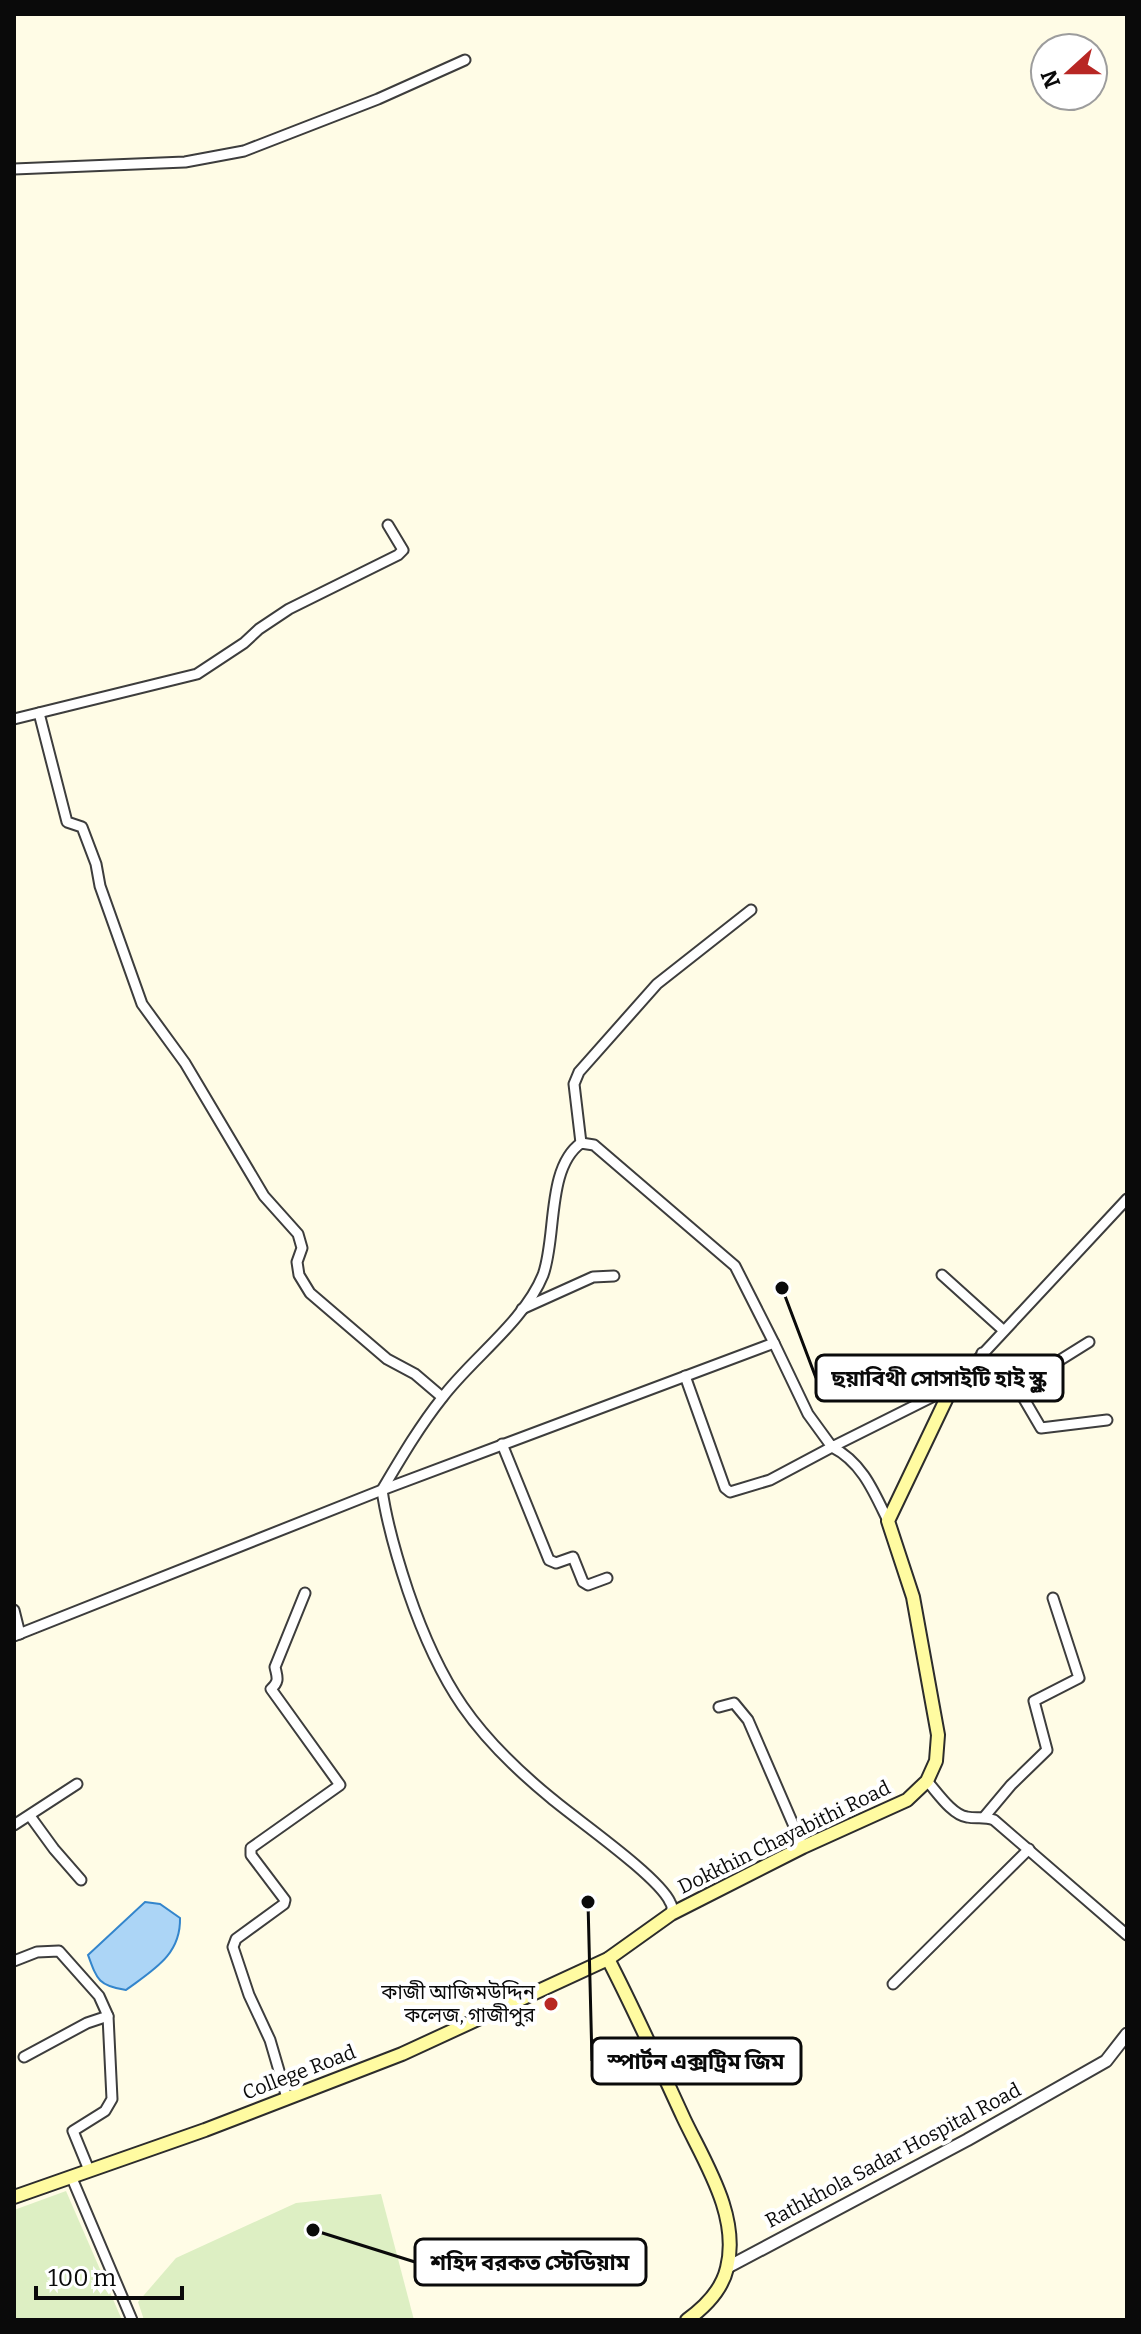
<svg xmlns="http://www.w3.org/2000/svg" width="1141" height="2334" viewBox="0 0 1141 2334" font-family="Bitter,'Noto Sans Bengali',serif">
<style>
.pitch{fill:#ddefc3}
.water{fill:#acd5f6;stroke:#3385cc;stroke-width:2}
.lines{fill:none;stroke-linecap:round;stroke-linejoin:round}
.minor-casing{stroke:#3d3d3d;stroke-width:13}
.tertiary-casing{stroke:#3d3d3d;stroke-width:15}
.secondary-casing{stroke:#2c2c2c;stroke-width:16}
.minor{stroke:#fff;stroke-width:9}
.tertiary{stroke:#fff;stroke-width:11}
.secondary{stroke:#fffba1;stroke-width:12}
.poi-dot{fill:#b82724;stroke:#fff;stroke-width:3}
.labels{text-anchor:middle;stroke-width:8;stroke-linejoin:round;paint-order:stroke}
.street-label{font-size:20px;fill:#0a0a0a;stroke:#fff}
.poi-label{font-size:20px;fill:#0a0a0a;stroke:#fff;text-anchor:end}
.leader{fill:none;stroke:#0a0a0a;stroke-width:3}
.callout-dot{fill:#0a0a0a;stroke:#fff;stroke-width:3}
.callout{fill:#fff;stroke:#0a0a0a;stroke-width:3}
.callout-label{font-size:22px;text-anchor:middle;font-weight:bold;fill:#0a0a0a}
</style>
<rect width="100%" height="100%" fill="#fffce6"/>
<g class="pitch">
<polygon points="66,2191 122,2320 14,2320 14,2210"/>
<polygon points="381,2194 414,2320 144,2320 138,2302 176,2258 296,2203"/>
</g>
<path class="water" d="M145 1902 160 1904 180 1918C181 1955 153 1970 126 1990 99 1986 97 1980 88 1955Z"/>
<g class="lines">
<defs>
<g id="minor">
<polyline points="14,169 185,162 244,151 378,99 465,60"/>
<polyline points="39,713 67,822 82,827 96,864 100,886 142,1004 185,1063 264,1196 298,1234 302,1248 297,1262 299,1275 310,1293 387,1359 415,1374 442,1397"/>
<polyline points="14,719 197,674 244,643 259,629 289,609 398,555 403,550 388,525"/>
<polyline points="581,1143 574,1084 579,1072 657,984 751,910"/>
<polyline points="942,1275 1003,1330"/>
<polyline points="522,1309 593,1277 614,1276"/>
<polyline points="982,1353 1017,1387 1041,1428 1107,1420"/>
<path d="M685 1376 725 1488 730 1492 770 1480 832 1447C862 1462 874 1492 888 1521"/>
<polyline points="1017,1387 1089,1342"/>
<polyline points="502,1444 549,1560 556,1563 573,1557 583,1582 588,1585 607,1578"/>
<polyline points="14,1610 20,1634"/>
<polyline points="14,1636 382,1490 774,1343 808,1414 832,1447 952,1387 1127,1199"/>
<polyline points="719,1707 734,1703 748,1720 803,1847"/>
<path d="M927 1781C937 1792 952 1815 967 1817 977 1819 984 1816 994 1820L1127 1935"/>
<polyline points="30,1816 54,1849 81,1880"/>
<polyline points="985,1816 1011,1785 1047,1750 1034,1701 1079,1678 1053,1598"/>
<polyline points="14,1825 77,1784"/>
<path d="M671 1914C672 1908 673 1907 670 1902 658 1876 577 1820 551 1798 474 1735 440 1685 408 1591 397 1558 387 1525 382 1490 401 1458 419 1427 442 1398 471 1359 524 1322 543 1275 557 1237 546 1168 581 1143L594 1145 735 1266 774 1343"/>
<polyline points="14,1961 37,1952 59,1951 99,1996 108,2016 87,2023 24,2057"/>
<polyline points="893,1984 1029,1849"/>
<path d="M287 2098 270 2040 249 1995 233 1947 236 1939 284 1904 285 1900 251 1855V1848L340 1785 271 1689C280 1681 277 1677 275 1667L305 1593"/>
<polyline points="89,2170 73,2131 105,2111 112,2099 108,2016"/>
<polyline points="71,2176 132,2320"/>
</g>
<polyline id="tertiary" points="728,2267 967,2140 1106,2061 1127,2034"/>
<g id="secondary">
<path d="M608 1959C635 2011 659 2065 684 2119 705 2163 740 2216 727 2268 722 2290 705 2307 687 2320"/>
<polyline points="14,2197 205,2130 402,2054 608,1959 671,1914 803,1847 907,1800 927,1781 936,1761 938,1735 913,1597 888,1521 952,1387"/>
</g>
</defs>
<use href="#minor" class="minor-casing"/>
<use href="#tertiary" class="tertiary-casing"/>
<use href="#secondary" class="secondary-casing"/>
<use href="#minor" class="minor"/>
<use href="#tertiary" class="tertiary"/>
<use href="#secondary" class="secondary"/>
</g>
<circle class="poi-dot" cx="551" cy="2004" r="8"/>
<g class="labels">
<g class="street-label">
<text transform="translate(784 1837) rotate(-26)" y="7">Dokkhin Chayabithi Road</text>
<text transform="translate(299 2072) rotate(-21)" y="7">College Road</text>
<text transform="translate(893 2155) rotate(-28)" y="7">Rathkhola Sadar Hospital Road</text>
</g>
<g class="poi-label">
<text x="535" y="1999">কাজী আজিমউদ্দিন<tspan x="535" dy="23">কলেজ, গাজীপুর</tspan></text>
</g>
</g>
<path class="leader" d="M782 1288L816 1378M588 1902L592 2061M313 2230L415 2262"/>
<g class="callout-dot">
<circle cx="782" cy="1288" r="8"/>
<circle cx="588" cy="1902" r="8"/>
<circle cx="313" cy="2230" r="8"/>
</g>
<g class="callout">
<rect x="816" y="1355" width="247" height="46" rx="8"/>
<rect x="592" y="2038" width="209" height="46" rx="8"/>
<rect x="415" y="2239" width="231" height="46" rx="8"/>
</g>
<g class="callout-label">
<text x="939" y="1386">ছয়াবিথী সোসাইটি হাই স্কুল</text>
<text x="696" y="2069">স্পার্টন এক্সট্রিম জিম</text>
<text x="530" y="2270">শহিদ বরকত স্টেডিয়াম</text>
</g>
<rect width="1141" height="2334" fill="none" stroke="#0a0a0a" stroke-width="32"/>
<g transform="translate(1069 72) rotate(249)"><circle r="38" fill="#ffffff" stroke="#9d9d9d" stroke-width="2"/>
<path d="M0-6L14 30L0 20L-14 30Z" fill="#b82724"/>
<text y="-12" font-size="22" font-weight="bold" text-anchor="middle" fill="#0a0a0a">N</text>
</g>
<path d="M36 2286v12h146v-12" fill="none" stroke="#0a0a0a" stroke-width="4"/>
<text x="48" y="2286" font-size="24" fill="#0a0a0a" stroke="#ffffff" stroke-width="6" paint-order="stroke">100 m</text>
</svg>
